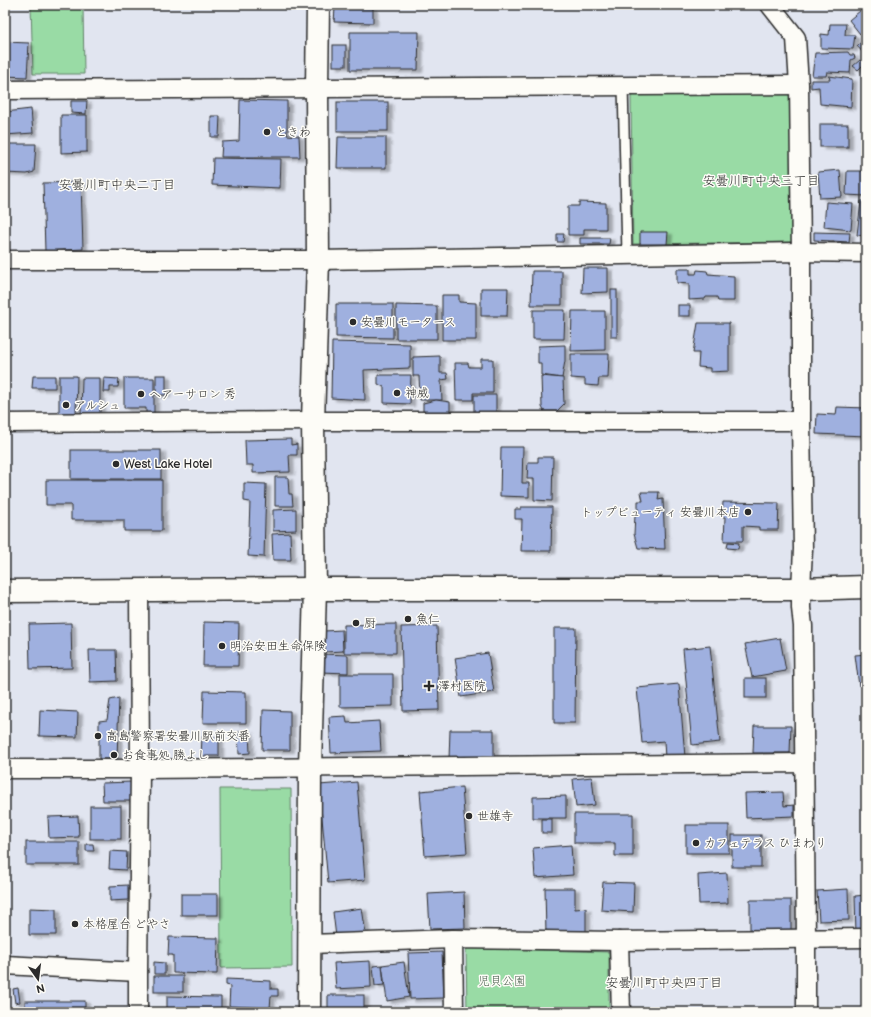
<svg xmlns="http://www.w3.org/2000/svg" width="871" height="1017" viewBox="0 0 871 1017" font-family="'Balsamiq Sans','Klee One',sans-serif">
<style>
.green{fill:#99dba5;stroke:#628368}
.building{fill:#9fb0df;stroke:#2b2b2b;filter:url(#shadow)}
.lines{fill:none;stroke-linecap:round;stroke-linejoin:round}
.lane-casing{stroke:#2b2b2b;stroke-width:12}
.street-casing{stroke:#2b2b2b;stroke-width:21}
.secondary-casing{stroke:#2b2b2b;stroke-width:25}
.lane{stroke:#fdfcf7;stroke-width:9}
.street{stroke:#fdfcf7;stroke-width:18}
.secondary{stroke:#fdfcf7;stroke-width:22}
.poi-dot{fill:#2b2b2b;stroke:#fdfcf7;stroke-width:1.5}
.labels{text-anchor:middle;stroke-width:3;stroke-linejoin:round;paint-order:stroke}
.poi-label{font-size:12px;fill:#2b2b2b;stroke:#fdfcf7;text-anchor:start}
.park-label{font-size:12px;fill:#4c6050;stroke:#fdfcf7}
.neighbourhood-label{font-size:13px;fill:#2b2b2b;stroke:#fdfcf7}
</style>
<defs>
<filter id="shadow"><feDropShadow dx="4.5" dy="2.5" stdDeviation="1" flood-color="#0004"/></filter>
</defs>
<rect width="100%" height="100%" fill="#e1e5f0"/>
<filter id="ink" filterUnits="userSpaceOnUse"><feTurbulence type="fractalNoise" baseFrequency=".025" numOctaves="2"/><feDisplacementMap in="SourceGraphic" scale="8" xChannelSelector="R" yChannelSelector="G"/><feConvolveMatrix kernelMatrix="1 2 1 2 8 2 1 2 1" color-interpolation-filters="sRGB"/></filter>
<g filter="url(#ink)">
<g class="green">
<polygon points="31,5 83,5 84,74 33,74"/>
<polygon points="790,92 792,242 633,244 631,94"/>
<polygon points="220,789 291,789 292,967 221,968"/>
<polygon points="466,948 609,952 609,1012 467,1012"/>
</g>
<g class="building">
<polygon points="866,6 866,29 860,34 849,20"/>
<polygon points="335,8 373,8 373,23 334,22"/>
<polygon points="830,24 846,24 845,35 855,35 853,49 821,48 821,34 829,35"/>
<polygon points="350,32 419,32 418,70 350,70"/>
<polygon points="866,37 866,56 857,46"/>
<polygon points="5,42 29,43 27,77 5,76"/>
<rect x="333" y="45" width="13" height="21"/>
<polygon points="848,52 850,55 854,55 855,58 851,60 850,73 827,72 826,76 812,76 815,53"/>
<polygon points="860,60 864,64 858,70 853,66"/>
<polygon points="829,76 852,79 851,107 820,104 819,87 811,88 811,80 830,80"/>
<polygon points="240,100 287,101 287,135 299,136 300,157 221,157 222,142 239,141"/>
<polygon points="71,101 87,101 86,114 71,113"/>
<rect x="337" y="102" width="51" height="29"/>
<polygon points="31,109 33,133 5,135 5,112"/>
<polygon points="61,115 87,115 87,152 61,153"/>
<polygon points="211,116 220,116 219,137 211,137"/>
<rect x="820" y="124" width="28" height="23"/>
<polygon points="338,137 386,137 386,168 337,168"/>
<polygon points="5,144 36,144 34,172 27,174 5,173"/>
<polygon points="213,158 281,159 280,188 212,185"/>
<polygon points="840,170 842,197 820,198 818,172"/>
<polygon points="847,171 866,171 866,196 846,195"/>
<polygon points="81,182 83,249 45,251 43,183"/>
<polygon points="861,201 866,201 866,236 857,235"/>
<polygon points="579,202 606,203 606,229 584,229 584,235 568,235 568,206 579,206"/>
<polygon points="826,202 853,204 851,230 824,227"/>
<polygon points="640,232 668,232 667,244 640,244"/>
<polygon points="814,232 850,233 849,242 814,240"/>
<polygon points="557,234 564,234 563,242 557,242"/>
<polygon points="580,238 610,238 609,244 580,244"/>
<polygon points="583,268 608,268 608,292 582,293"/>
<polygon points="677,269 690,269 690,274 696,274 697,270 707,271 708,274 734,276 734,301 718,301 717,297 706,297 705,299 689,300 689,284 677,283"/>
<polygon points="532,271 562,271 562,305 531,305"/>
<polygon points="481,288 508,288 507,316 481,316"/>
<rect x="611" y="290" width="6" height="47"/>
<polygon points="442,295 459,295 459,302 476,303 476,340 442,340"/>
<polygon points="336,304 393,304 393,338 336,337"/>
<polygon points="396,305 437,306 437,339 396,339"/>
<rect x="678" y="305" width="12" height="11"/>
<polygon points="533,310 565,310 564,339 533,339"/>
<polygon points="572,311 605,311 605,350 571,351"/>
<polygon points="698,323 729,323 729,371 710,372 710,368 698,367 699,353 693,353"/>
<polygon points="332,342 410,344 410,368 364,370 365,400 331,398"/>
<polygon points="565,345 565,361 562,378 541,375 541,363 538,363 538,346"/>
<polygon points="571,354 609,354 608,378 599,378 598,386 585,385 585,379 571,378"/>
<polygon points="440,356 440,373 447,373 448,379 441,380 442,400 420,400 419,376 413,376 413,357"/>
<polygon points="481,359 493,359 493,393 473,393 473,400 456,400 455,363 468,363 469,367 481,367"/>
<rect x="156" y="375" width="10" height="20"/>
<polygon points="378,375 411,375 410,404 384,403 384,387 378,384"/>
<polygon points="33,376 55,376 55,388 32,388"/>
<polygon points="59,376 77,376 76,414 59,414"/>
<polygon points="541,376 563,378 564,404 557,411 544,411 542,407"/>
<polygon points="82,378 100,378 100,415 81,415"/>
<polygon points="104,378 119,379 118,387 110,387 110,392 103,392"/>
<polygon points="124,378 154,378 154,416 146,416 146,408 124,408"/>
<rect x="474" y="395" width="22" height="18"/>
<polygon points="436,400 450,402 450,413 423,413 423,403"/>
<polygon points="837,407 866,408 866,436 816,434 817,414 836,415"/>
<polygon points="291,439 291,445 297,444 297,455 289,455 290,472 253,473 253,465 246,465 245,440"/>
<polygon points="501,447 523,447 522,483 529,483 529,497 500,496"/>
<rect x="71" y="450" width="90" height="29"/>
<polygon points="538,457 553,457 552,501 534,500 534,479 527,479 528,462 538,462"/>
<polygon points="275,477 288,477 289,494 292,494 293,506 275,506"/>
<polygon points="46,480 162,480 162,531 124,531 124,520 71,520 71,505 46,505"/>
<polygon points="244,483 266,484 264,557 248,556 250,502 244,501"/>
<polygon points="641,492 659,492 658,500 663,499 665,549 638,548 634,534 635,515 638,515 638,501 643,501"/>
<polygon points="723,502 779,503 778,530 759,530 759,527 743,526 743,541 724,541 725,517 722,517"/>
<polygon points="521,507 552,507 551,551 521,551 522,519 515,519 515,509 521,509"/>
<polygon points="296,509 296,530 273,531 273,510"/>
<polygon points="290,533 291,560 273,560 272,534"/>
<polygon points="728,542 739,543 738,549 727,548"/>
<polygon points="204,622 239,623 238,666 203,666"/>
<polygon points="71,623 72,668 30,669 29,624"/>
<polygon points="396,624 396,653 344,653 344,625"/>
<polygon points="437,626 439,710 403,711 401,627"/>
<polygon points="554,628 576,628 575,723 554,723"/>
<polygon points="342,630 343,651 325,652 324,631"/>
<polygon points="780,638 786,671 752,677 745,644"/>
<polygon points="710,646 720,742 692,745 683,649"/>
<polygon points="89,650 116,650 117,681 90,682"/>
<polygon points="488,653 494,692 461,697 455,658"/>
<polygon points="321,654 348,655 348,673 321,672"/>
<polygon points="866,654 866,685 859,686 855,655"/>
<polygon points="340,674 393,674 393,706 340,707"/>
<rect x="745" y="678" width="21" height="20"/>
<polygon points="679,684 685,757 665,759 664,741 642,743 637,688"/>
<polygon points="204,691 246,692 246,723 203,723"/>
<polygon points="119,698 117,759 99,759 99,721 107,720 110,700"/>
<polygon points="40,710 78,712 77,737 39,736"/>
<polygon points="263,710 290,711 290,750 262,750"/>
<polygon points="346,716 347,723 379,721 381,751 331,753 329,717"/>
<polygon points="754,726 791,726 790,753 753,753"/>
<polygon points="450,730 494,730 494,759 449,759"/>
<polygon points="249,731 250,753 239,754 238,732"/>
<polygon points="202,737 219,737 219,756 201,756"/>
<polygon points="592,777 595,805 576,807 573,779"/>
<polygon points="131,782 131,801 103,801 102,783"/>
<polygon points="357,782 365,880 328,883 319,785"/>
<polygon points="462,787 467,853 425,856 420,791"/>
<polygon points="783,792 784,806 794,805 794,816 746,818 745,793"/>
<polygon points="566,796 566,818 533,818 533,797"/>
<rect x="90" y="806" width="31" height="33"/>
<polygon points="574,814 633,814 633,856 615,856 615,843 574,843"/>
<polygon points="78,816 79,837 49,838 48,817"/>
<rect x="542" y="819" width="10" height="14"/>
<rect x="686" y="825" width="43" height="28"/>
<rect x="732" y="835" width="29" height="32"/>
<rect x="26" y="842" width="53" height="23"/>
<polygon points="86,844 93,844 94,851 86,851"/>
<polygon points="571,845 573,875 535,878 533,848"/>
<polygon points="110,851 127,852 126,870 109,869"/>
<polygon points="727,873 728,903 699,904 698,875"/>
<polygon points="603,882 634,883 633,912 601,910"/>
<polygon points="128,885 128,900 110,901 110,886"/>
<polygon points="545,888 575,888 575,909 586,908 586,935 546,935"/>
<polygon points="848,889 849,920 819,921 817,891"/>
<polygon points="464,892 465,928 430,929 428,894"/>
<rect x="181" y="894" width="37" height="21"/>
<polygon points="866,895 866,934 856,935 855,896"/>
<rect x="750" y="900" width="41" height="32"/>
<polygon points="29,908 56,909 56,935 29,935"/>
<polygon points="362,908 366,934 336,937 333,912"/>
<polygon points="169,937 218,938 217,974 173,973 173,955 168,955"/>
<polygon points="442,952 444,998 410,999 408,953"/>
<polygon points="370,961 371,987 336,989 334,963"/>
<polygon points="154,962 165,963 165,974 154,974"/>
<polygon points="404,962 409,997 387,1001 382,965"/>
<polygon points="382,965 384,985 375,986 373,966"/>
<rect x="154" y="976" width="29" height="16"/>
<polygon points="226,979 271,981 271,989 278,989 278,996 271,996 270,1008 229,1006 230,986 226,985"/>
<polygon points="18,988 20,1002 15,1003 13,989"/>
<rect x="328" y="995" width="36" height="17"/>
<polygon points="167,996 221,997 221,1012 167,1012"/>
<rect x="25" y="1001" width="60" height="11"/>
</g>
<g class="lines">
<defs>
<polyline id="lane" points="623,86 627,255"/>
<g id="street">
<polyline points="770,5 796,38 799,85 801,252 801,421 803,549 801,589 801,608 803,626 806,938 806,1012"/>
<polyline points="5,90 799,85"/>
<polyline points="5,260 318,260 801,252 866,253"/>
<polyline points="5,423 313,421 801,421"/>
<polyline points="5,769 140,769 804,763"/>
<polyline points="453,939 454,1012"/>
<polyline points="619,941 621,1012"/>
<polyline points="310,944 453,939 619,941 866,938"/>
<polyline points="5,965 138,972"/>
<polyline points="138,1012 138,972 140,769 139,591"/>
</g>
<g id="secondary">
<polyline points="5,591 315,589 801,589 866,587"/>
<polyline points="309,1012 310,767 315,589 313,421 318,260 317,88 318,5"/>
</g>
</defs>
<use href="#lane" class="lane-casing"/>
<use href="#street" class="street-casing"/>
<use href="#secondary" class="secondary-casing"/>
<use href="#lane" class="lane"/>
<use href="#street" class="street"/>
<use href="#secondary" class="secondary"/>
</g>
</g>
<g class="poi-dot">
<circle cx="267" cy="132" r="4"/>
<circle cx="353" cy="322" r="4"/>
<circle cx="397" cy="393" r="4"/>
<circle cx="141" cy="394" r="4"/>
<circle cx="66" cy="405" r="4"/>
<circle cx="116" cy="464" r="4"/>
<circle cx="748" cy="512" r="4"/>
<circle cx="408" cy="619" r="4"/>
<circle cx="356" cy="623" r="4"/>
<circle cx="222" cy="646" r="4"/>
<path d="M427 680h4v4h4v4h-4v4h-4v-4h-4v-4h4z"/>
<circle cx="98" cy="736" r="4"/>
<circle cx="114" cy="755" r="4"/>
<circle cx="469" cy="816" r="4"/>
<circle cx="696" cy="843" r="4"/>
<circle cx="75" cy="924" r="4"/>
</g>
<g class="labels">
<g class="poi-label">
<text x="275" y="136">ときわ</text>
<text x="361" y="326">安曇川モータース</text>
<text x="405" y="397">神威</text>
<text x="149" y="398">ヘアーサロン 秀</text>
<text x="74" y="409">アルシュ</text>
<text x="124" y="468">West Lake Hotel</text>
<text x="740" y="516" text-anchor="end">トップビューティ 安曇川本店</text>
<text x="416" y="623">魚仁</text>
<text x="364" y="627">厨</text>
<text x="230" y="650">明治安田生命保険</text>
<text x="438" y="690">澤村医院</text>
<text x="106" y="740">高島警察署安曇川駅前交番</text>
<text x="122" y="759">お食事処 勝よし</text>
<text x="477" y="820">世雄寺</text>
<text x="704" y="847">カフェテラス ひまわり</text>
<text x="83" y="928">本格屋台 どやさ</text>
</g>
<g class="park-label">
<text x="502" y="985">児貝公園</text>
</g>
<g class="neighbourhood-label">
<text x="761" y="185">安曇川町中央三丁目</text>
<text x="117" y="189">安曇川町中央二丁目</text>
<text x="664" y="987">安曇川町中央四丁目</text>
</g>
</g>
<rect width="871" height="1017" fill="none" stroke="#fdfcf7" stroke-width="20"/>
<rect x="10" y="10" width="851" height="997" fill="none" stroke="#2b2b2b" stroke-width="1.5" filter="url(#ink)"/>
<g transform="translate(38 979) rotate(166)" stroke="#fdfcf7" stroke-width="3" paint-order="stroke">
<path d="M0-3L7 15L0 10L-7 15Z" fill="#2b2b2b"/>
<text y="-6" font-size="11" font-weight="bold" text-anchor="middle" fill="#2b2b2b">N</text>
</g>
</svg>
